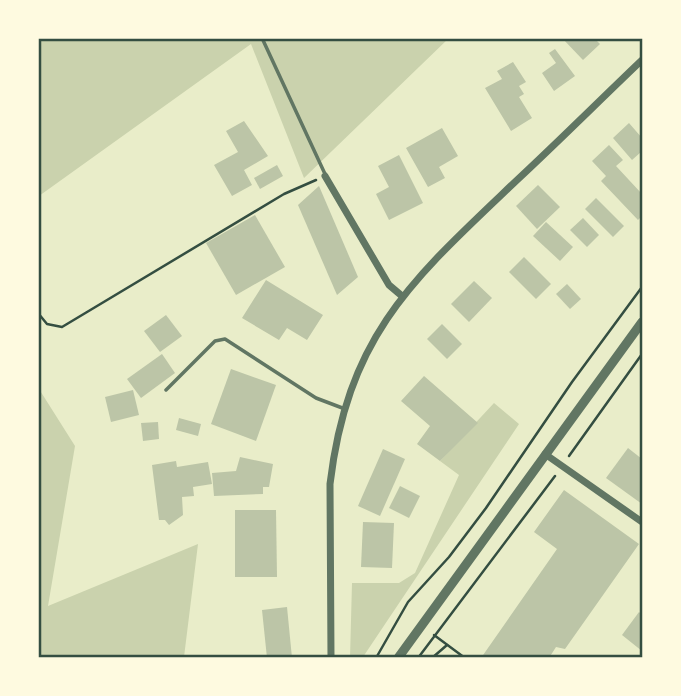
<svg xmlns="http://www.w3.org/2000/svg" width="681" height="696" viewBox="0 0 681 696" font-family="'Open Sans',sans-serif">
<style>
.green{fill:#cad2ad}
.building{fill:#bcc5a7}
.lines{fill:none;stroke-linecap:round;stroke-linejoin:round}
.path{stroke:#344e41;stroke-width:2.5}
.service{stroke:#617663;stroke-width:3.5}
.minor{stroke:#617663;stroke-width:7}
.tertiary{stroke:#617663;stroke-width:9}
.neatline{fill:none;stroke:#344e41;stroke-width:2.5}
</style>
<rect width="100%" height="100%" fill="#e9edc9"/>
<g class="green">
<polygon points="39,39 448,39 304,178 251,44 39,196"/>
<polygon points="39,389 75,446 48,606 198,544 184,657 39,657"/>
<polygon points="494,403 519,424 363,657 350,658 352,583 399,583 415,573 459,475 440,461"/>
</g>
<g class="building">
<polygon points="562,38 594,38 600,44 583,60"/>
<polygon points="555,49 575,76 554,91 542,73 556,63 549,53"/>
<polygon points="513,62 526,82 519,86 524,94 519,97 532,118 511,131 485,88 502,79 497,71"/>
<polygon points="244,121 268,156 244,170 252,185 232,196 214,165 238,152 226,131"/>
<polygon points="629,123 642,138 642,154 641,152 632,160 613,138"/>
<polygon points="442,128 458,156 439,167 445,178 428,187 406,148"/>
<polygon points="609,145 623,160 616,166 642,194 642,216 638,220 601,181 606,176 592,161"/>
<polygon points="399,155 423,203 389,220 376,194 389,187 378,166"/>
<polygon points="277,165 283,176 260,189 254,178"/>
<polygon points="538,185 560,207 537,229 516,206"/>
<polygon points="319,186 358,277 337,295 298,205"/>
<polygon points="596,198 624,226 613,237 585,209"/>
<polygon points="255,215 285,267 236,295 206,243"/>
<polygon points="583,218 599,235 587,247 570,230"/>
<polygon points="546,222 573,247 560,261 533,236"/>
<polygon points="524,257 551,284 536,299 509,272"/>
<polygon points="266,280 323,315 307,340 287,328 279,340 242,318"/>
<polygon points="474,281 492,298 469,322 451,304"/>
<polygon points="567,284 581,299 570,309 556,294"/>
<polygon points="166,315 182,336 160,352 144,331"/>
<polygon points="442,324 462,344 447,359 427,339"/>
<polygon points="162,354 175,373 141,398 127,379"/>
<polygon points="231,369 276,385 256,441 211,424"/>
<polygon points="424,376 478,423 440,461 417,444 430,426 401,401"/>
<polygon points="133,390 139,415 111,422 105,397"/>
<polygon points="179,418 201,424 198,436 176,430"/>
<polygon points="158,422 159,439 143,441 141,423"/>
<polygon points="628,448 642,459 642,504 606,478"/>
<polygon points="383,449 405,459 380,516 358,506"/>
<polygon points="240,457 273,464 269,487 263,487 263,494 214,496 212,473 236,471"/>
<polygon points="176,461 177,467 208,462 212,484 193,487 194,496 182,497 183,515 169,525 165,520 159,520 152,465"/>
<polygon points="400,486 420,496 409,518 389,508"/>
<polygon points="564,490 639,544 565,649 556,647 549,658 481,658 557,549 534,532"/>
<polygon points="235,510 276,510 277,577 235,577"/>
<polygon points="363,522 394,523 392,568 361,567"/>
<polygon points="287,607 292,658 267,658 262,610"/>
<polygon points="639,612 642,615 642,651 622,635"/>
</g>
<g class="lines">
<g class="path">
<polyline points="38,313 47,324 62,327 284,194 316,180"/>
<polyline points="569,456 642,354"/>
<polyline points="434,635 465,658"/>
<polyline points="376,658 408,602 449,557 486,508 572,382 642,287"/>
<polyline points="418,658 555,476"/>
<polyline points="432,658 447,645"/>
</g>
<g class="service">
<polyline points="262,38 325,174"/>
<polyline points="166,390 215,341 225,339 316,398 345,409"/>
</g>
<g class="minor">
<polyline points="325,176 389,285 402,296"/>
<polyline points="545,454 642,522"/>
<path d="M331 658 330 484C348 334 413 279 516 181 559 141 600 100 642 60"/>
</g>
<polyline class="tertiary" points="398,658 642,322"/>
</g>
<rect width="681" height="696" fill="none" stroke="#fefae0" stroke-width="80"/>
<rect x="40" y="40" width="601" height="616" class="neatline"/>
</svg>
